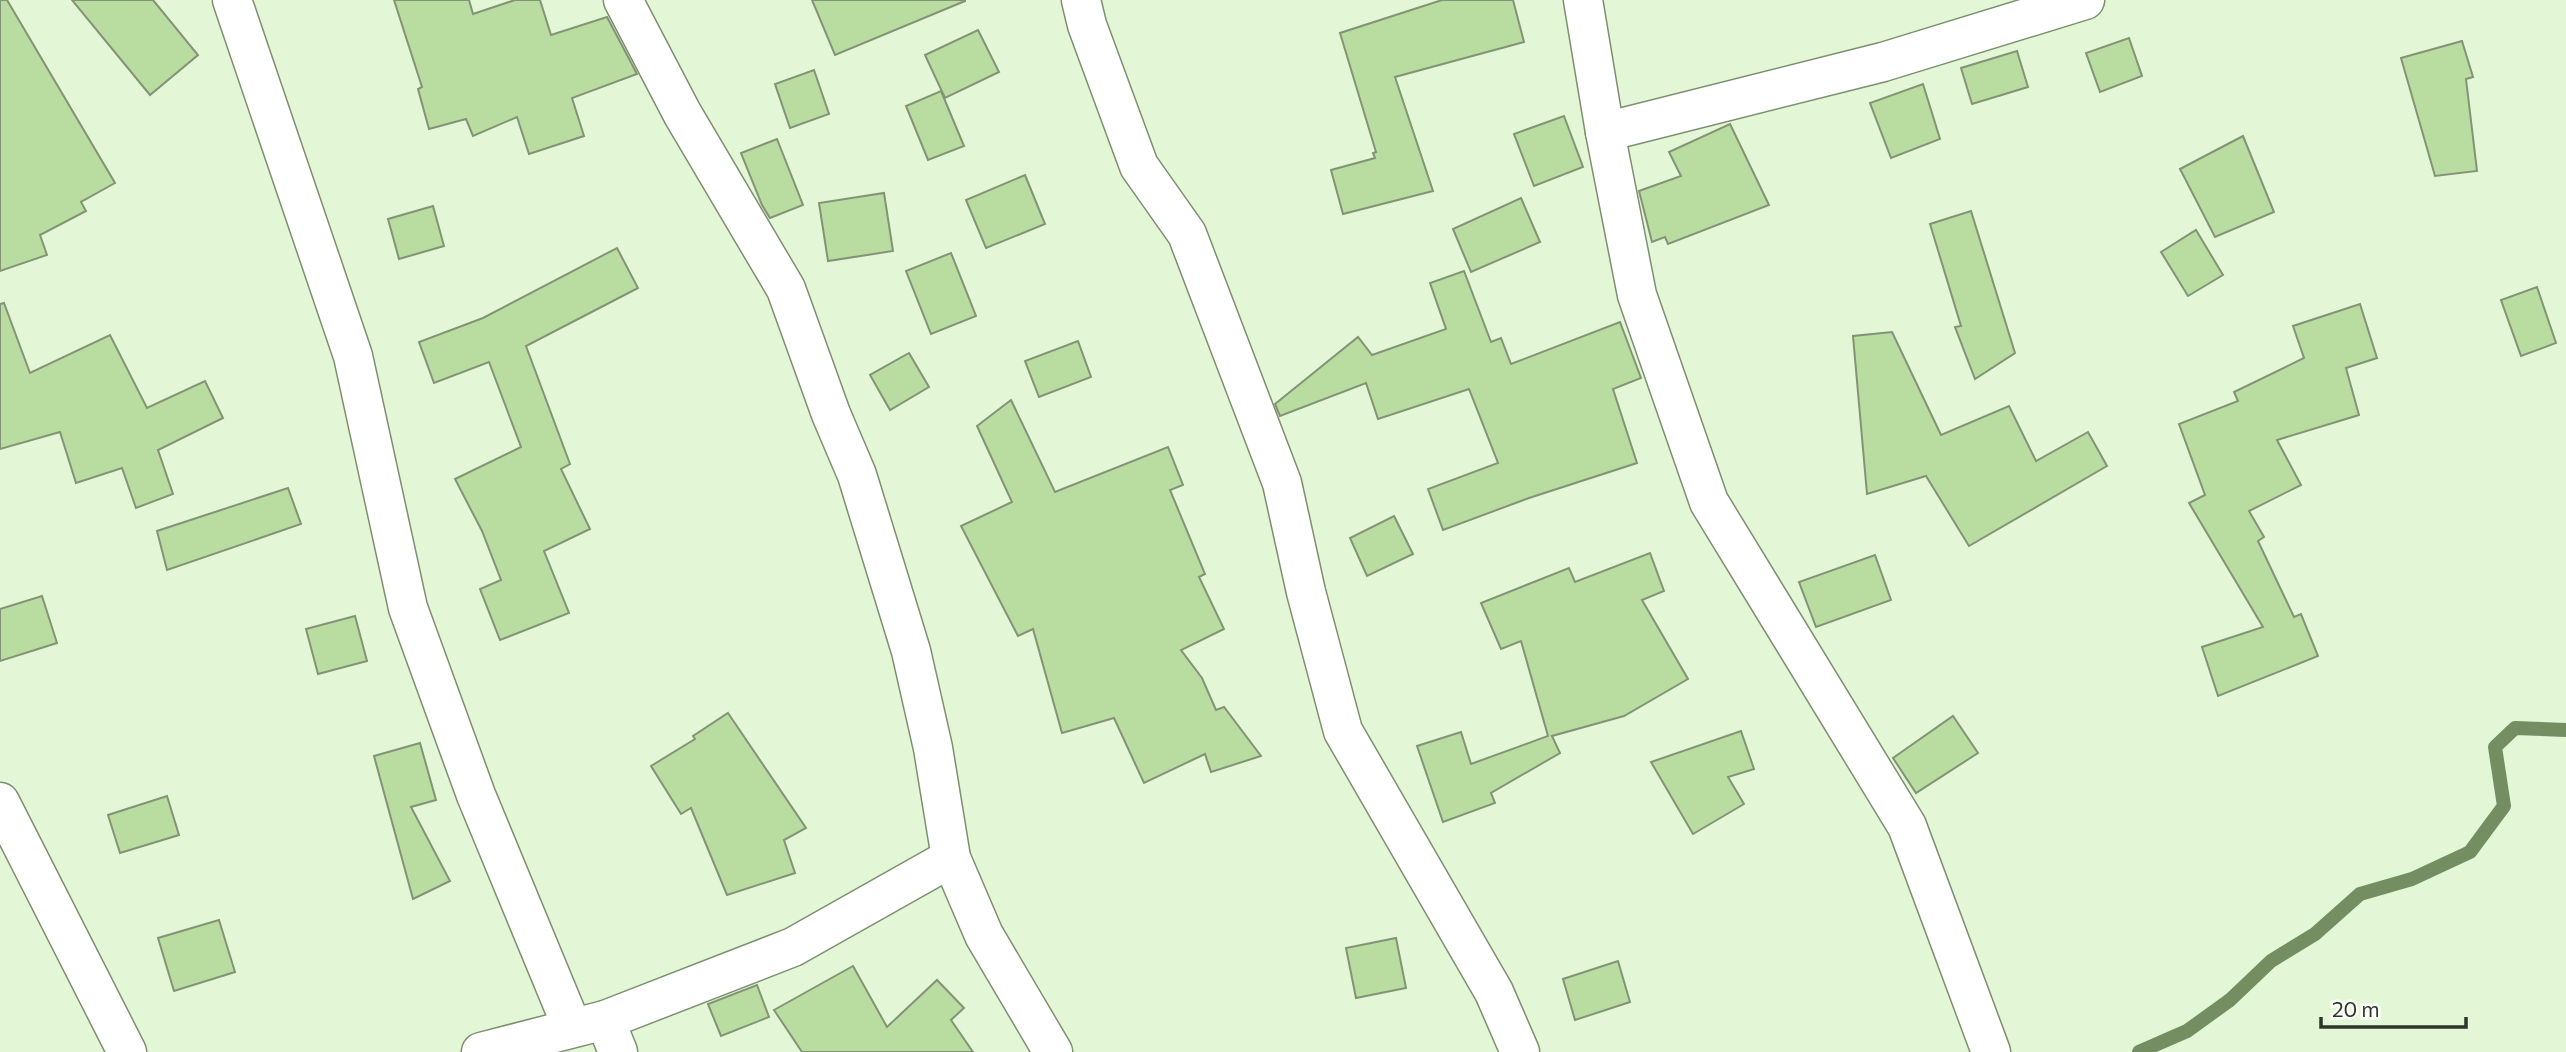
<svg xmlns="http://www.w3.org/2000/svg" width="2566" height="1052" viewBox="0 0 2566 1052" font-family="Commissioner,sans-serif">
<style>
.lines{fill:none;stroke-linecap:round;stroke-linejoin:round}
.stream{stroke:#748e62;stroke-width:14}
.building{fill:#b9dca0;stroke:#829475;stroke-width:2}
.minor-casing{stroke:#7d8f70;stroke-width:41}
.minor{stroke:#fff;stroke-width:38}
</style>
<rect width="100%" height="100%" fill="#e3f7d6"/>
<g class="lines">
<polyline class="stream" points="2139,1052 2187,1031 2230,1000 2271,961 2315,934 2360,894 2412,879 2470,852 2504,806 2495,747 2515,728 2566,730"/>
</g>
<g class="building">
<polygon points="0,0 7,0 115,183 81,202 86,211 40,235 47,255 0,271"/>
<polygon points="72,0 153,0 198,55 150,95"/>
<polygon points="394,0 469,0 473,14 515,0 540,0 551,35 607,17 637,74 572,98 584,136 529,154 517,117 473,136 466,119 429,129 418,89 422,87"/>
<polygon points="812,0 965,0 965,1 835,55"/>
<polygon points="1442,0 1513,0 1524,42 1395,77 1433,191 1343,214 1331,170 1375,158 1373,153 1376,152 1340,33"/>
<polygon points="978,30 999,72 945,98 925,55"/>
<polygon points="2129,38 2142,76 2100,92 2086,53"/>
<polygon points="2462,41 2473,77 2466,79 2477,171 2435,176 2401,58"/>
<polygon points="2017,51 2028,87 1972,104 1961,68"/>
<polygon points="814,70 829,114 790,128 775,84"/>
<polygon points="1923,84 1940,139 1891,158 1870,103"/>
<polygon points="941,91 964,146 928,160 906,106"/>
<polygon points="1564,116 1583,167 1534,186 1514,134"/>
<polygon points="1730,124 1769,205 1668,244 1665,237 1652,242 1639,191 1681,176 1669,152"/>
<polygon points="2243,136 2274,212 2215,237 2180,169"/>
<polygon points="777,139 803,205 770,218 762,205 741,153"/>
<polygon points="1025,175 1045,224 986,248 966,200"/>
<polygon points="884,193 893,251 828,261 819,203"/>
<polygon points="1521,198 1540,242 1471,272 1453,229"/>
<polygon points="433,206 444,246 399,259 388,219"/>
<polygon points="1971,211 2015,353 1975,379 1955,327 1961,326 1930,224"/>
<polygon points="2196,230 2223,275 2188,296 2161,252"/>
<polygon points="617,248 638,288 526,346 570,464 561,469 590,529 544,551 569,613 500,640 480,589 501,580 482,531 455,479 521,447 489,362 434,383 419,342 483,318"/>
<polygon points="951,253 976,316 931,334 906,271"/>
<polygon points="1464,271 1491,342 1501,338 1511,364 1620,322 1641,378 1613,389 1637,463 1529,498 1443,530 1428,489 1498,463 1469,389 1378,419 1366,383 1280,416 1275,404 1358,337 1372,355 1446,329 1430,283"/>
<polygon points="2537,287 2556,343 2521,356 2501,300"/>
<polygon points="4,303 30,373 110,335 147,408 205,381 223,418 158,450 173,494 136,508 122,468 76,483 60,432 0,449 0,304"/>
<polygon points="2360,304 2377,358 2346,368 2359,415 2277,440 2301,485 2249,511 2264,537 2258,541 2294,617 2301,614 2318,656 2218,696 2202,647 2263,627 2189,503 2205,495 2179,424 2238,401 2234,392 2304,358 2293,326"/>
<polygon points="1892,332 1941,435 2009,406 2036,461 2088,432 2107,466 1969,546 1926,476 1867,494 1853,336"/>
<polygon points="1078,341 1091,377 1039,397 1025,361"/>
<polygon points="909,353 929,387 890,410 870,375"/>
<polygon points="1011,400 1055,492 1168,447 1183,485 1170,490 1205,574 1199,577 1224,629 1181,650 1202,678 1216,710 1224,707 1261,756 1211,772 1205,754 1144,783 1114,718 1062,733 1033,629 1018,636 961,526 1012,502 977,426"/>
<polygon points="288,488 301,524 167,570 157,531"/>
<polygon points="1394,516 1413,554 1367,576 1350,538"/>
<polygon points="1650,553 1664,591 1642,600 1688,679 1624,716 1552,736 1560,753 1491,793 1495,803 1443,822 1417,746 1461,732 1471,764 1548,736 1521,641 1501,649 1481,603 1569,568 1575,582"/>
<polygon points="1875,555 1891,600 1816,627 1799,582"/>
<polygon points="42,596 57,643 0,661 0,609"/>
<polygon points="355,616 367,661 318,674 306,629"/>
<polygon points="728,713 806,828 784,840 795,873 727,895 691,808 681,814 651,766 695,739 693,736"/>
<polygon points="1953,716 1978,753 1916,793 1893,758"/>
<polygon points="1741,731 1754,769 1728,777 1744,804 1693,834 1651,762"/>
<polygon points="420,743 436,800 411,807 450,881 413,899 374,756"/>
<polygon points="167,796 179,835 120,853 108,815"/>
<polygon points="219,920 235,972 174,991 158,938"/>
<polygon points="1396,938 1406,988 1356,998 1346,948"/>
<polygon points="1618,961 1630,1002 1575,1020 1563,979"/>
<polygon points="853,966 887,1027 937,980 964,1008 951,1020 973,1052 802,1052 774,1010"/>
<polygon points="757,985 769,1017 721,1036 708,1004"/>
</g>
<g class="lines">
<defs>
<g id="minor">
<polyline points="232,0 353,356 408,608 476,795 572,1027"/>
<polyline points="623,0 682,113 786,289 831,414 857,475 911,651 933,748 951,858 984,935 1053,1052"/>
<polyline points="1081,0 1087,25 1139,166 1187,234 1282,483 1306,592 1343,731 1494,992 1520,1052"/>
<polyline points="1583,0 1605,132"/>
<polyline points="0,802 127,1052"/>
<polyline points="605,1020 618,1052"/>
<polyline points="481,1052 605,1020 793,947 951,858"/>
<polyline points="1991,1052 1907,826 1709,502 1637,295 1605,132 1883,62 2085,0"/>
</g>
</defs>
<use href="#minor" class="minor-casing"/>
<use href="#minor" class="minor"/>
</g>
<path d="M2321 1017v10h145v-10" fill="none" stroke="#2e3529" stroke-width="3.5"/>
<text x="2332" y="1017" font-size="21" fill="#2e3529" stroke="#fafef8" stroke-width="5" paint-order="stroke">20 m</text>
</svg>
